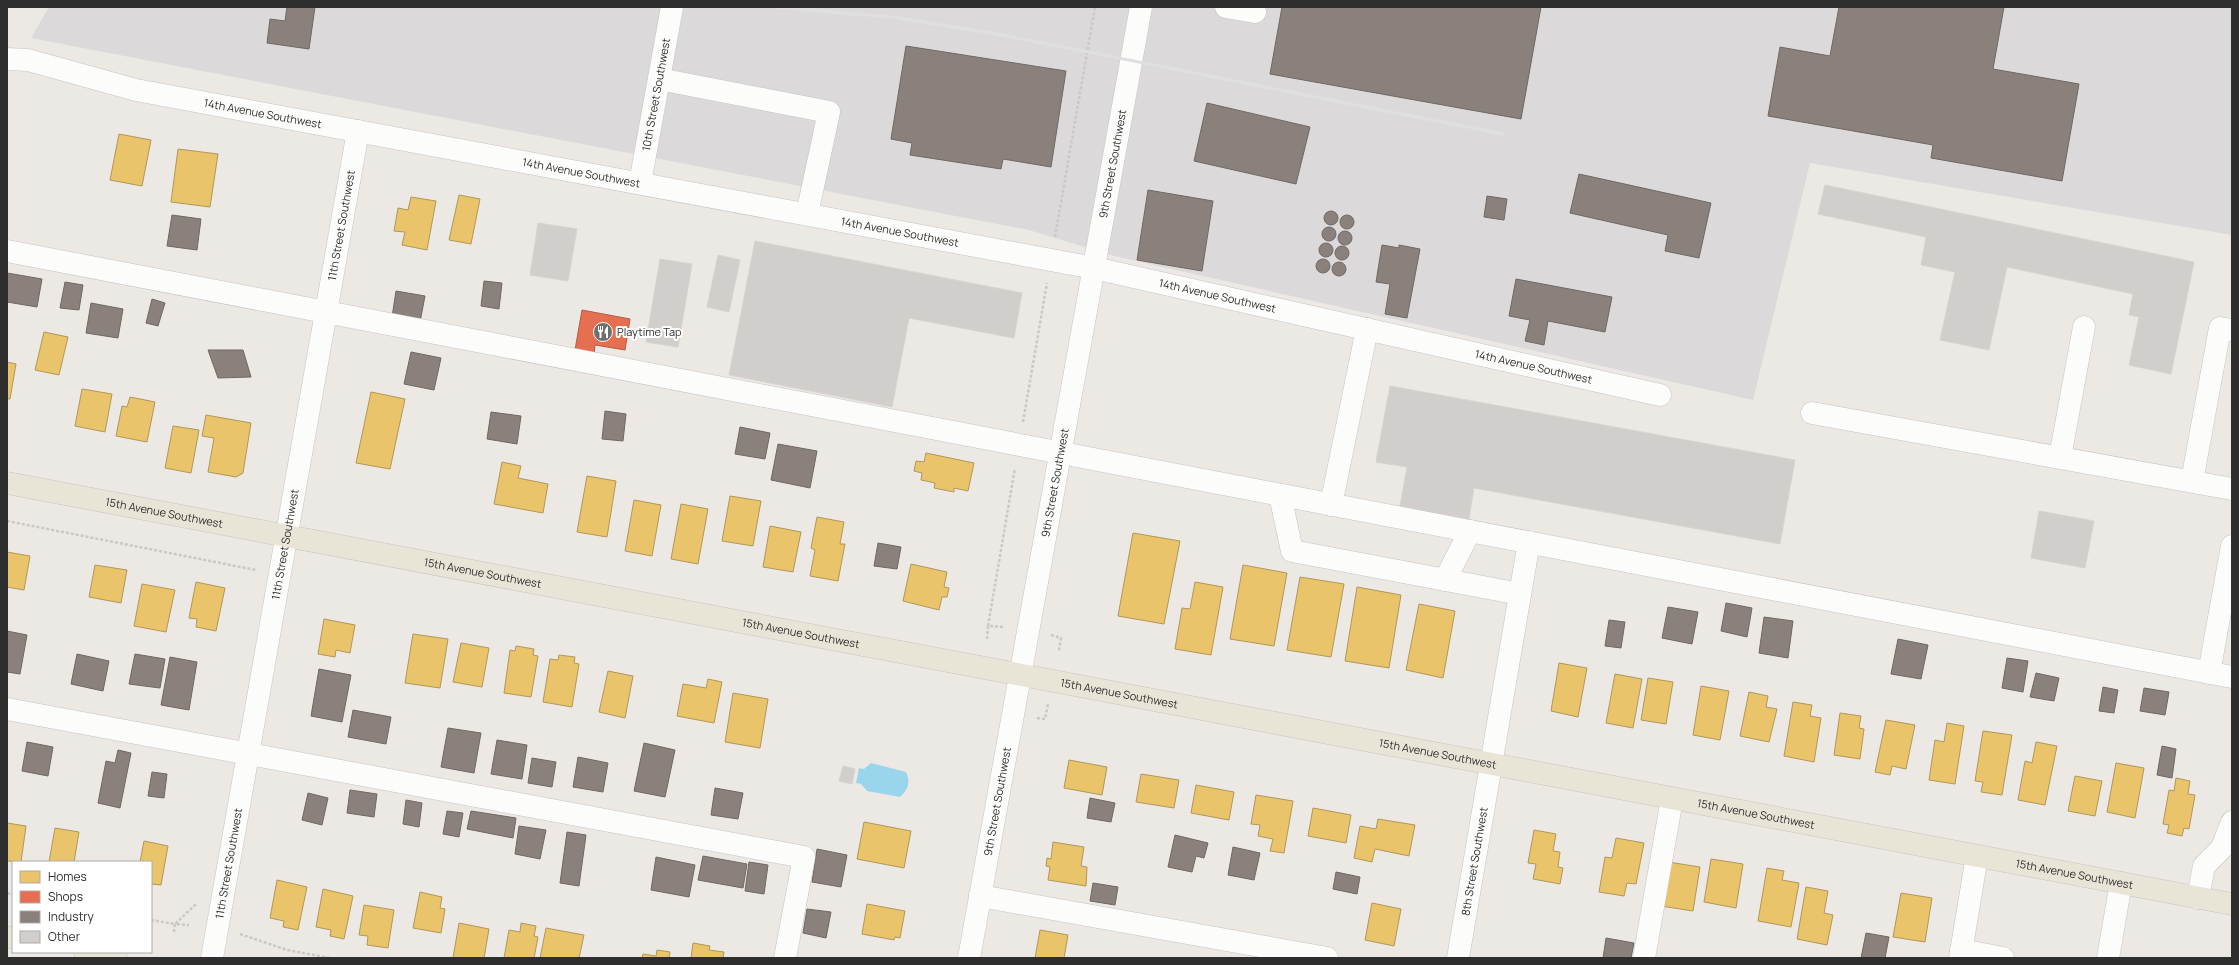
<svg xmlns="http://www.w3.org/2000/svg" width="2239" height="965" viewBox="0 0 2239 965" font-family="Manrope,sans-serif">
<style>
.industrial{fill:#dcd9db}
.water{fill:#99d6ec}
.homes{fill:#e9c46a;stroke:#b19758}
.shops{fill:#e76f51;stroke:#b05c46}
.industry{fill:#8a817c;stroke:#6e6865}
.building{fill:#d1cecb;stroke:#d7d4d0}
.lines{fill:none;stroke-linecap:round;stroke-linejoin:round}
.minor-casing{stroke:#c5c4c5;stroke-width:23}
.major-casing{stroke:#c6c5c4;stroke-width:23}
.path{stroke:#c9c9c8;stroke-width:2.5;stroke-dasharray:3 2;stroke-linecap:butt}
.minor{stroke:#fcfcfb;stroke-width:22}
.major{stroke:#e8e4d6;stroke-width:22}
.rail{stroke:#dfdfe1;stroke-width:3}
.labels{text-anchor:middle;stroke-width:4;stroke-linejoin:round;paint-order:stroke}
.street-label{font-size:11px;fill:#2e2e2e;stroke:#fff}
.poi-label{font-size:11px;fill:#2e2e2e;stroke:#fff;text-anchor:start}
</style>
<rect width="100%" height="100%" fill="#ece8e4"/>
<polygon class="industrial" points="49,7 2232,7 2232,235 1810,163 1753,400 1114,256 1029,230 31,38"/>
<path class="water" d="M871 763 906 772C911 782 908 790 900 797L867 791 861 784 856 783 859 768 864 769Z"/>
<g class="homes">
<polygon points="119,134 151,140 142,186 110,180"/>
<polygon points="178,149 218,154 210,207 171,202"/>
<polygon points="459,195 480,199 471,244 449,240"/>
<polygon points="411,197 436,201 427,250 402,245 405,232 394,231 398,208 408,210"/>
<polygon points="44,332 68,337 59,375 35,370"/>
<polygon points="7,362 16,364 10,399 7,399"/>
<polygon points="82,389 112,394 105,432 75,426"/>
<polygon points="371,392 405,399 390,469 356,463"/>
<polygon points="130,397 155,402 147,442 116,436 122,406 127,407"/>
<polygon points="206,415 251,423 243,473 236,477 208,472 214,438 202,436"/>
<polygon points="173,426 199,430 191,473 165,468"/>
<polygon points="926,453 974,463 968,491 954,488 954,492 934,488 935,483 921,480 922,473 914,471 916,461 924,462"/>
<polygon points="502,462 521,466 518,478 548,484 543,513 494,504"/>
<polygon points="587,476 616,481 607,537 577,532"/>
<polygon points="730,496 761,501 753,546 722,541"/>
<polygon points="634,500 661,505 652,556 625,551"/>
<polygon points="681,504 708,509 698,564 671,559"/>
<polygon points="817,517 844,522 840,544 845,544 838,581 810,576 815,550 811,548"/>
<polygon points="770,526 801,532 793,572 763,567"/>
<polygon points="1133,533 1180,541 1164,624 1118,616"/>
<polygon points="7,552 30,556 24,590 7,587"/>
<polygon points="911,564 947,572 944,587 949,588 947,597 942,597 939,610 903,601"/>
<polygon points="95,565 127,570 121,603 89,597"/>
<polygon points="1243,565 1287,573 1274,646 1230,639"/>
<polygon points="1300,577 1344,584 1331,657 1287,650"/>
<polygon points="196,582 225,588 216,631 196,627 197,619 189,618"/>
<polygon points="1195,582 1223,587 1211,655 1175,649 1182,608 1190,609"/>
<polygon points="142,584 175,590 166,632 134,626"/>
<polygon points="1357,587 1401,595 1389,668 1345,661"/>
<polygon points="1419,604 1455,611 1443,678 1406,670"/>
<polygon points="324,619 355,625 350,653 336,650 335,657 318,654"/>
<polygon points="413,634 448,639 440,688 405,683"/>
<polygon points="461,643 489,648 482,687 453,682"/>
<polygon points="516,646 534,649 533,655 538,656 531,697 504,693 510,650 515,651"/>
<polygon points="559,655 575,657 574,663 579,664 572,707 543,702 550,659 558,660"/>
<polygon points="1559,663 1587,668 1578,717 1551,711"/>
<polygon points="608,671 633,676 625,718 599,712"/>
<polygon points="1615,674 1642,679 1633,728 1606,723"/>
<polygon points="1648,678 1673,682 1666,724 1641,720"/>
<polygon points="708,679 722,682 714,723 677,716 683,684 706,688"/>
<polygon points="1701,686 1729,691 1720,740 1693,735"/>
<polygon points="1749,692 1768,696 1766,707 1777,709 1769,742 1740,736"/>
<polygon points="733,693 768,699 760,748 725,742"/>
<polygon points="1793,702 1812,705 1810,716 1821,718 1814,762 1784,756"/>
<polygon points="1840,713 1861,716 1859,728 1864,729 1860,759 1834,755"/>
<polygon points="1886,720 1915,725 1906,769 1892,766 1890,775 1875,772"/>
<polygon points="1947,723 1964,726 1955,784 1929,780 1935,740 1944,742"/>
<polygon points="1983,731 2012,735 2002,795 1981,792 1983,782 1975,781"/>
<polygon points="2036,742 2057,746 2045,805 2018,800 2025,761 2032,763"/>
<polygon points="1069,760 1107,767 1102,795 1064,788"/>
<polygon points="2116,763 2144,768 2135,818 2107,812"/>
<polygon points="1141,774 1179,780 1174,808 1136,802"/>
<polygon points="2075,776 2102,781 2095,816 2068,811"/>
<polygon points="2176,778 2190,781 2188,794 2195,795 2189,829 2184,828 2182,836 2167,833 2169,825 2163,824 2169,790 2174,791"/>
<polygon points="1196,785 1234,792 1229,820 1191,813"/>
<polygon points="1256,795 1293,801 1284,853 1270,851 1273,839 1258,836 1260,825 1251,824"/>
<polygon points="1313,808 1351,815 1346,843 1308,836"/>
<polygon points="1378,819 1415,825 1409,856 1375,849 1372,862 1354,858 1360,826 1376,829"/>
<polygon points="864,822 911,831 904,868 857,859"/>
<polygon points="7,823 26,826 21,862 7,861"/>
<polygon points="55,828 79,832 74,862 49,862"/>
<polygon points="1534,830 1556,834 1553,851 1560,852 1558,867 1563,868 1560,884 1533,879 1536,864 1528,863"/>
<polygon points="1616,838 1644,843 1636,884 1627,883 1624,896 1599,892 1605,857 1612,858"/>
<polygon points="144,841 168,846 161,885 151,884 151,862 140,862"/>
<polygon points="1053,842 1084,847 1081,866 1087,867 1086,886 1048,880 1050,867 1046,866 1047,858 1051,859"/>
<polygon points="1711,859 1743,864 1736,908 1704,902"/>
<polygon points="1668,862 1700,867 1693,911 1661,906"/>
<polygon points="1767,868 1784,871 1782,880 1799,883 1791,927 1758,921"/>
<polygon points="277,880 307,887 298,930 283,927 284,921 270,918"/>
<polygon points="1806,887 1828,891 1824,913 1833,915 1827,945 1797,939"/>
<polygon points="323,889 353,896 344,939 330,936 331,930 316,927"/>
<polygon points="420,892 442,897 440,908 445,909 441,933 413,928"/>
<polygon points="1901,893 1932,898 1925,942 1893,937"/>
<polygon points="1372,903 1401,909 1394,946 1365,940"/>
<polygon points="867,904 905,911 900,938 895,937 894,940 862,934"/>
<polygon points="364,905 394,910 388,948 367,945 368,936 359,935"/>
<polygon points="459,923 489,929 484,958 453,958"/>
<polygon points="521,923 536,926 534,936 538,937 534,958 504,958 509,930 520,932"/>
<polygon points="546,928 584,935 579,958 540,958"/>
<polygon points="1040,930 1068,935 1064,958 1035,958"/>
<polygon points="693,943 710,946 709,950 724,952 723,958 691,958"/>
<polygon points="657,950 670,952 669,958 642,958 643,954 656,956"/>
</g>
<polygon class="shops" points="582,310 630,319 625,350 595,345 594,354 575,350"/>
<g class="industry">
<polygon points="287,7 315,7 309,49 267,43 270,19 285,21"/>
<polygon points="1282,7 1541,7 1521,119 1270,74"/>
<polygon points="1839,7 2004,7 1993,69 2079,84 2062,181 1931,158 1933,145 1768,116 1780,47 1830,56"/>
<polygon points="906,46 1066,71 1051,167 1003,159 1001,169 910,155 912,143 891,139"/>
<polygon points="1207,103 1310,127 1296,184 1194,161"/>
<polygon points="1579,174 1711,203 1699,258 1665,251 1668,235 1570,213"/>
<polygon points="1148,190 1213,201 1202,271 1137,260"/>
<polygon points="1487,196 1507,199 1504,220 1484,217"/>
<circle cx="1331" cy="218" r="7"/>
<polygon points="172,215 201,219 197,250 167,246"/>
<circle cx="1347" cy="222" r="7"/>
<circle cx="1329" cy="234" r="7"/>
<circle cx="1345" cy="238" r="7"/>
<circle cx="1326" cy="250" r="7"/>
<polygon points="1382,245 1399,248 1399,245 1420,249 1407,318 1385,314 1390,284 1376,282"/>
<circle cx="1342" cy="253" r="7"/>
<circle cx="1323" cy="266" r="7"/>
<circle cx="1339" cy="269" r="7"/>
<polygon points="7,273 42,279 37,307 7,302"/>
<polygon points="1516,279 1612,297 1605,332 1548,321 1544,345 1525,341 1530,320 1509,316"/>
<polygon points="484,281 502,283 499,309 481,306"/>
<polygon points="65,282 83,285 79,310 60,308"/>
<polygon points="396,291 425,296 420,322 392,317"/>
<polygon points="152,299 165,303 158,326 146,323"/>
<polygon points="91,303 123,309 118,338 86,333"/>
<polygon points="208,350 243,350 251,377 218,378"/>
<polygon points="411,352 441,358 434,390 404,384"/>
<polygon points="605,411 626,414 623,441 602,439"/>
<polygon points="491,412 521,416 517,444 487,439"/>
<polygon points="740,427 770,433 765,459 735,454"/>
<polygon points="778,444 817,451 810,488 771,480"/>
<polygon points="878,543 901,547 897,569 874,566"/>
<polygon points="1726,603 1752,608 1747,637 1721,631"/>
<polygon points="1668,607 1698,612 1692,644 1662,638"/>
<polygon points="1764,617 1793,621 1788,658 1759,653"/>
<polygon points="1609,620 1625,622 1621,648 1605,646"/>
<polygon points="7,631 27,635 20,674 7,672"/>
<polygon points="1898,639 1928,645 1921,679 1891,674"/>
<polygon points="77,654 109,661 103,691 71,684"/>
<polygon points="135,654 165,659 160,688 129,684"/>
<polygon points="170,657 197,662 189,710 161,705"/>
<polygon points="2007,658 2028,661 2023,692 2002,688"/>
<polygon points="319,669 351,675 342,722 311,716"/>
<polygon points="2036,673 2059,678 2054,701 2030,697"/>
<polygon points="2103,687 2118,690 2114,713 2099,711"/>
<polygon points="2144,688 2169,692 2165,715 2140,711"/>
<polygon points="353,710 391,717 386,744 348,737"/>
<polygon points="448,728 481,733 474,773 441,767"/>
<polygon points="497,740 527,745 522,779 491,774"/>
<polygon points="27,742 53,747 48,776 22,771"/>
<polygon points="644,743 675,750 665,797 634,791"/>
<polygon points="2162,746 2176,749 2172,778 2157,775"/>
<polygon points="118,750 131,753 120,808 98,803 106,761 115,763"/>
<polygon points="578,757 608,763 603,792 573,787"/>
<polygon points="532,758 556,762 552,787 528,783"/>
<polygon points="152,772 167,774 164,798 148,796"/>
<polygon points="715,788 743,793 738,819 711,815"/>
<polygon points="350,790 377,794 374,817 347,813"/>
<polygon points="308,793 328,798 322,825 302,820"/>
<polygon points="1090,798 1115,803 1111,822 1087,818"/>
<polygon points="406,800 422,803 419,827 403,824"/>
<polygon points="447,811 463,813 459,837 443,834"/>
<polygon points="471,811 516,818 513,838 467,829"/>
<polygon points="519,826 546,830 540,859 515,854"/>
<polygon points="567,832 586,835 579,886 560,883"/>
<polygon points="1175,835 1208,843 1204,858 1196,856 1192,872 1168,867"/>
<polygon points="1233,847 1260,853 1254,880 1228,875"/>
<polygon points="817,849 847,855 841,887 812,882"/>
<polygon points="703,856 747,864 743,888 698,880"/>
<polygon points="656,857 695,865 689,897 651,890"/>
<polygon points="749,862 768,865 764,894 745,891"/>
<polygon points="1336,872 1360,877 1357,894 1333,889"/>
<polygon points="1093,883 1118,887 1115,905 1090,901"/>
<polygon points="807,909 831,912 826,938 803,933"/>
<polygon points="1866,933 1889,937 1885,958 1861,958"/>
<polygon points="1606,938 1634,943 1631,958 1603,958"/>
</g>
<g class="building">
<polygon points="1825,185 2194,262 2171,374 2129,365 2139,317 2129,315 2133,294 2007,267 1989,350 1940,340 1955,272 1921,265 1926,237 1818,214"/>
<polygon points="538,223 577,229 568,281 530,275"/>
<polygon points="755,241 1022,293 1014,338 909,318 892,407 729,375"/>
<polygon points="718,255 740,260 729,312 707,307"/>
<polygon points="660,259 692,264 678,347 646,342"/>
<polygon points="1390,386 1795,460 1780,544 1474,488 1469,519 1400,506 1407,467 1376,462"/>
<polygon points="2039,511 2094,521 2085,568 2031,558"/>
<polygon points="843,766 855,769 852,784 839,781"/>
</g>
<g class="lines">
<defs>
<g id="minor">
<polyline points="1226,7 1255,12"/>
<path id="s1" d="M7 59 28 60 136 90 1094 268 1660 395"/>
<polyline points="659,79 829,112 807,214"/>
<path id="s2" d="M640 183 672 7"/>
<polyline points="7,251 2232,677"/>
<polyline points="1812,413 2232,489"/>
<polyline points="2060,457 2084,327"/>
<polyline points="2192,481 2220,328 2232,330"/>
<polyline points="1280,495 1292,551 1520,594"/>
<polyline points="1331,505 1367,329"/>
<polyline points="1445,580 1470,531"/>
<polyline points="2209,673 2232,546"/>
<polyline points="7,709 804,857 785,958"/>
<polyline points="980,896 1327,958"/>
<polyline points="2198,898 2204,866 2222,848 2232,822"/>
<polyline points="1961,950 2003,958"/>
<path id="s3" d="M212 958 358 131"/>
<path id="s4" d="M969 958 1141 7"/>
<path id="s5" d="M1458 958 1529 542"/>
<polyline points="1644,958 1672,799"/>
<polyline points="1960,958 1977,856"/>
<polyline points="2108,958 2121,883"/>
</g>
<g id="major">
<path id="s6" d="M7 483 2232 904"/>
<polyline points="7,937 13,938"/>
<polyline points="85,952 116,958"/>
</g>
</defs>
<use href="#minor" class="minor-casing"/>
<use href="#major" class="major-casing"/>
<g class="path">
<polyline points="1055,237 1095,7"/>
<polyline points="1023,422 1047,283"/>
<polyline points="7,521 256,570"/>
<polyline points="988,626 1015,468"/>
<polyline points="1051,635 1061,638 1059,651"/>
<polyline points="987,639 988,626 1004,627"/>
<polyline points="1037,718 1045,719 1048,704"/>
<polyline points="7,893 13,895"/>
<polyline points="151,920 175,924 196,904"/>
<polyline points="174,932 175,924 189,925"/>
<polyline points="240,934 287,950 330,958"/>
</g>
<use href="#minor" class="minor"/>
<use href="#major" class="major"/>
<polyline class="rail" points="772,7 892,17 997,34 1503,134"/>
</g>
<defs>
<symbol id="restaurant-disc" viewBox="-11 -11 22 22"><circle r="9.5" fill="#706f6e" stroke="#fff"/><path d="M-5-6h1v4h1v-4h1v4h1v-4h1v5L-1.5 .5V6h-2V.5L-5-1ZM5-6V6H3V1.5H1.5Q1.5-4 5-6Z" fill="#fff"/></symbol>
</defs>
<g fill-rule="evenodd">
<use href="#restaurant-disc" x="592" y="321" width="22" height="22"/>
</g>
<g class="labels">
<g class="street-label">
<text dy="4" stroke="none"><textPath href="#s2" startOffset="90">10th Street Southwest</textPath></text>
<text dy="4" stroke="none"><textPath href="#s1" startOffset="262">14th Avenue Southwest</textPath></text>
<text dy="4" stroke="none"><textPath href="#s4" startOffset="807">9th Street Southwest</textPath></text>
<text dy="4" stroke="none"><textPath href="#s1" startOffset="586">14th Avenue Southwest</textPath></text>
<text dy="4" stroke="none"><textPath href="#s3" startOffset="744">11th Street Southwest</textPath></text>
<text dy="4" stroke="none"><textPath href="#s1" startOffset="910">14th Avenue Southwest</textPath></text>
<text dy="4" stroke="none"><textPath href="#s1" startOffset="1234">14th Avenue Southwest</textPath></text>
<text dy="4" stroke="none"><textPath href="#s1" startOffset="1558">14th Avenue Southwest</textPath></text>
<text dy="4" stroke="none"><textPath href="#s4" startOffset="483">9th Street Southwest</textPath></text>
<text dy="4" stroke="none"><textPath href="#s6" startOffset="160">15th Avenue Southwest</textPath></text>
<text dy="4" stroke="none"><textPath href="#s3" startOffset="420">11th Street Southwest</textPath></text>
<text dy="4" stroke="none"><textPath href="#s6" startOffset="484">15th Avenue Southwest</textPath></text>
<text dy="4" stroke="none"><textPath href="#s6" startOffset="808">15th Avenue Southwest</textPath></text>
<text dy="4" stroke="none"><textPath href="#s6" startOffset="1132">15th Avenue Southwest</textPath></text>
<text dy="4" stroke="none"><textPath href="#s6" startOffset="1456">15th Avenue Southwest</textPath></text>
<text dy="4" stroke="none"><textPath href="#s4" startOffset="159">9th Street Southwest</textPath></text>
<text dy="4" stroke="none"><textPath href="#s6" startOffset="1780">15th Avenue Southwest</textPath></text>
<text dy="4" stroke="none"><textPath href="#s5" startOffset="98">8th Street Southwest</textPath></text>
<text dy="4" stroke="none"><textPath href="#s3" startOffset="96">11th Street Southwest</textPath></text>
<text dy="4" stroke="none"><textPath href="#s6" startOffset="2104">15th Avenue Southwest</textPath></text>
</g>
<g class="poi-label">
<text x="617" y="336">Playtime Tap</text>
</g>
</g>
<rect width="2239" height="965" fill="none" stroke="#2e2e2e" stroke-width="16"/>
<rect x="12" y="861" width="140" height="92" fill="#ffffff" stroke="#ababab"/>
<rect x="20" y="871" width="20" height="12" fill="#e9c46a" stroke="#ababab"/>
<text x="48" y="881" font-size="12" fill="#2e2e2e">Homes</text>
<rect x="20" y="891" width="20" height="12" fill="#e76f51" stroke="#ababab"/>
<text x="48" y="901" font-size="12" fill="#2e2e2e">Shops</text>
<rect x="20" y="911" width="20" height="12" fill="#8a817c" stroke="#ababab"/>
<text x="48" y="921" font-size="12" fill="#2e2e2e">Industry</text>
<rect x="20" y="931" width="20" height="12" fill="#d1cecb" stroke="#ababab"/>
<text x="48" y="941" font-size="12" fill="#2e2e2e">Other</text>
</svg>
